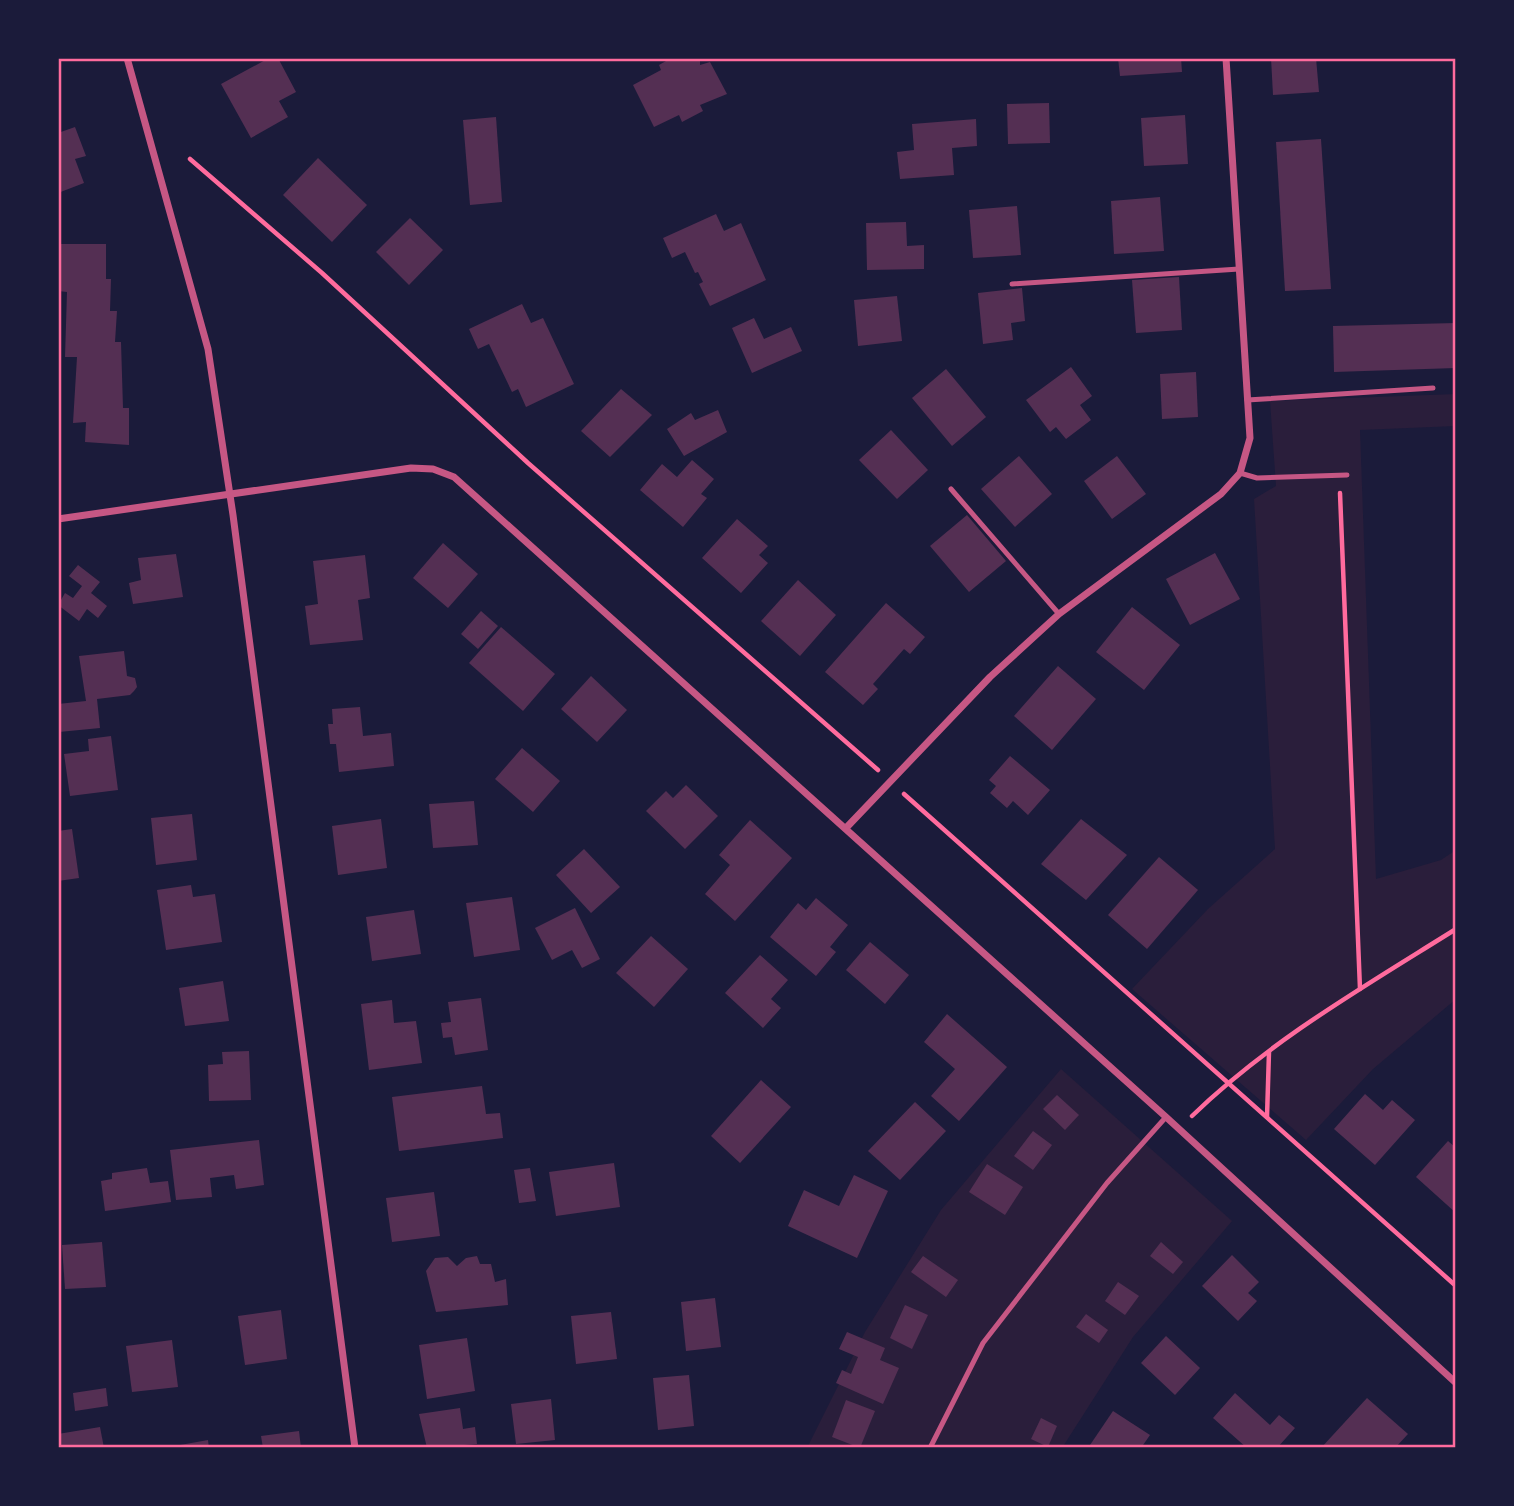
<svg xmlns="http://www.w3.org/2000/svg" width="1514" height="1506" viewBox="0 0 1514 1506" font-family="Manrope,sans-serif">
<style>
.green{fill:#2a1e3b}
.building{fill:#542f53}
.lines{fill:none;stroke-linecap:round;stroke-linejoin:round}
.path{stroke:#ff6b9d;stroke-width:4.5}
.service{stroke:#c65784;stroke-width:5}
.minor{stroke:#c65784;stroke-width:7}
.neatline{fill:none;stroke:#ff6b9d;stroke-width:2.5}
</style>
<rect width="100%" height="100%" fill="#1b1b3a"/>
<g class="green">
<polygon points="1456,394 1456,426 1360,430 1376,879 1441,860 1456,850 1456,999 1373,1069 1306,1140 1132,989 1208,909 1275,849 1254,499 1276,486 1270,401"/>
<polygon points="1061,1069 1232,1221 1133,1337 1062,1448 807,1448 865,1332 941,1210"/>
</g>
<g class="building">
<polygon points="269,58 278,58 296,92 279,101 288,117 251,138 221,84"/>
<polygon points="664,58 700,58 700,65 710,62 727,94 700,105 703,111 682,122 679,115 654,127 633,85 661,70 659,65 666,61"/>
<polygon points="1118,58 1181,58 1182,72 1120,76"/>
<polygon points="1271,58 1316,58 1319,92 1273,95"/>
<polygon points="1049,103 1050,143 1008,144 1007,104"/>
<polygon points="1185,115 1188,164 1144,166 1141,118"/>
<polygon points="496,117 502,202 470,205 463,120"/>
<polygon points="976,119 977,146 952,148 954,175 900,179 897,152 914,150 912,124"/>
<polygon points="75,127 86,156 75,159 84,183 58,193 58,133"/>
<polygon points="1321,139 1331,289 1285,291 1276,142"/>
<polygon points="318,158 367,205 332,242 283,195"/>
<polygon points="1160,197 1164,251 1114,254 1111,201"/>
<polygon points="1017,206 1021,255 973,258 969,210"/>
<polygon points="716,214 724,231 741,223 766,280 710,306 699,284 703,282 698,272 695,273 685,252 672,258 663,238"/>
<polygon points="410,218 443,250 409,285 376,252"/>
<polygon points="906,222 907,246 924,245 924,269 867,270 866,223"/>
<polygon points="58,244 106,244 106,279 111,279 110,311 117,311 115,342 121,342 123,408 129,408 129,445 85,442 86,422 73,423 77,357 65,357 67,292 58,291"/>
<polygon points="1179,277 1182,330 1136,333 1132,280"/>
<polygon points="1022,288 1025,321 1011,323 1013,340 983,344 978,293"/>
<polygon points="897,296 902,341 858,346 854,300"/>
<polygon points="522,304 531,323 543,318 574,384 526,407 518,389 512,392 489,344 478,349 469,329"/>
<polygon points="754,318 764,339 791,327 802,351 752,373 732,328"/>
<polygon points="1456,323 1456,368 1334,372 1333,326"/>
<polygon points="1071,367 1092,396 1080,405 1091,420 1066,439 1056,427 1050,432 1026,400"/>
<polygon points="946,369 986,417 952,446 912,398"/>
<polygon points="1196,372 1198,417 1162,419 1160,374"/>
<polygon points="621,389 652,415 610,457 581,431"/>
<polygon points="718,410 727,432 684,456 667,429 691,413 695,420"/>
<polygon points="891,430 928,470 897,499 859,460"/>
<polygon points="1019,456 1052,494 1015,527 981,489"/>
<polygon points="1117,456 1146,494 1112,519 1084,481"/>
<polygon points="692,460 714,479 701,494 707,498 683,527 640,490 662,464 677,477"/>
<polygon points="967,515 1006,561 969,592 930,546"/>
<polygon points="737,519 768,546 759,555 768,563 741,593 702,558"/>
<polygon points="443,543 478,574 448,608 413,578"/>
<polygon points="1215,553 1240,599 1190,625 1166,579"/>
<polygon points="176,554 183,597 133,604 129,583 141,580 138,558"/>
<polygon points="365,555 370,598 358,600 363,640 310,645 305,606 318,604 313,561"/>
<polygon points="78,565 100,582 91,593 107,606 98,618 87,609 79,621 58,605 65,593 73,598 82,586 69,576"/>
<polygon points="798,580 836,615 800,656 761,621"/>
<polygon points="886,603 925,637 910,654 904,649 873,684 878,689 863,705 825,672"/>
<polygon points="1132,607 1180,645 1144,690 1096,652"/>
<polygon points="481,611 498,626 478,649 461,634"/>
<polygon points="501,627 555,674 523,711 469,663"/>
<polygon points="124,651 127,676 135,678 137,687 134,691 130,695 97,699 100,728 59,732 58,704 86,701 79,656"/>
<polygon points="1058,666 1096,699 1052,750 1014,716"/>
<polygon points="591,676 627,710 597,742 561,709"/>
<polygon points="360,707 363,736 391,733 394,766 339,772 336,744 330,744 328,724 333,724 332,709"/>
<polygon points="111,736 118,790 70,796 64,754 89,751 88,739"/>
<polygon points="522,748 560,781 533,812 495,779"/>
<polygon points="1010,756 1050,790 1028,815 1013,801 1007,808 990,793 996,786 989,780"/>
<polygon points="686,785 718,816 685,849 646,811 666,791 673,798"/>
<polygon points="474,801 478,845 433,848 429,804"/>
<polygon points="192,814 197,860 156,865 151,818"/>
<polygon points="381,819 387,868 338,875 332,826"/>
<polygon points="1081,819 1127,855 1086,900 1041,864"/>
<polygon points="750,820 792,858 735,921 705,894 730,865 719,855"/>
<polygon points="72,829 79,878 58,881 58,831"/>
<polygon points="584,849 620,887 591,913 556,875"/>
<polygon points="1159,857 1198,890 1147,949 1108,915"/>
<polygon points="191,885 193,897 215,894 222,942 166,950 157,890"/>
<polygon points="512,897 520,950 474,957 466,903"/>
<polygon points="816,898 848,925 830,947 836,952 816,976 770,937 798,903 806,910"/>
<polygon points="575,908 600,959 582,968 572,950 552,960 535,928"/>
<polygon points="414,910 421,954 372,961 366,917"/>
<polygon points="651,936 688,969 654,1007 616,973"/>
<polygon points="870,942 909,975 885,1004 846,970"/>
<polygon points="760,955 788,980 771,999 781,1008 763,1028 725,993"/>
<polygon points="223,981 229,1021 185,1026 179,988"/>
<polygon points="481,998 488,1050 455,1055 452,1037 443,1038 441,1023 451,1022 448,1002"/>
<polygon points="392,1000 394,1023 416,1021 422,1063 369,1070 361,1004"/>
<polygon points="947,1014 1007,1067 959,1121 931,1096 955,1069 924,1042"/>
<polygon points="249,1051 251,1100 209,1101 208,1065 223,1064 222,1052"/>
<polygon points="761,1080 791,1107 740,1163 711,1136"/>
<polygon points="482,1086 486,1114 500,1113 503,1138 399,1151 392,1097"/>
<polygon points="1365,1094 1383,1110 1392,1100 1415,1120 1375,1165 1334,1129"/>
<polygon points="1057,1095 1079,1115 1065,1130 1043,1109"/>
<polygon points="915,1102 946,1131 900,1180 868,1151"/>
<polygon points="1033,1131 1052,1145 1033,1170 1014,1156"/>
<polygon points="259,1140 264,1185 236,1189 234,1175 210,1178 212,1197 176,1200 170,1150"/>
<polygon points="1448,1141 1456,1148 1456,1213 1416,1177"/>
<polygon points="614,1163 620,1207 556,1216 549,1172"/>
<polygon points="987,1164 1023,1187 1005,1215 969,1192"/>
<polygon points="147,1168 150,1183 168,1181 171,1202 105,1211 101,1181 112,1179 112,1173"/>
<polygon points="530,1168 536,1201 519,1203 514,1170"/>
<polygon points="854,1175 888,1191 857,1258 788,1226 804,1190 839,1206"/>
<polygon points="434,1192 440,1236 392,1242 386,1198"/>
<polygon points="102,1242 106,1287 65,1289 62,1245"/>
<polygon points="1161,1242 1183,1262 1173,1274 1150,1256"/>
<polygon points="1232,1255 1259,1282 1248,1293 1257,1301 1238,1321 1202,1286"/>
<polygon points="477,1256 480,1264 491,1264 495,1282 506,1279 508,1305 436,1312 426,1271 435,1258 448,1257 457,1266 466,1258"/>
<polygon points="923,1256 958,1280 946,1297 911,1272"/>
<polygon points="1118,1282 1139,1296 1125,1315 1105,1301"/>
<polygon points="715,1298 721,1347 686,1351 681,1302"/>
<polygon points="905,1305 928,1315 912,1349 890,1338"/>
<polygon points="281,1310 287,1359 245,1365 238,1316"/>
<polygon points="611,1312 617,1359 576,1364 571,1316"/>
<polygon points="1086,1314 1108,1330 1099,1343 1076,1327"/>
<polygon points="847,1332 885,1348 880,1360 899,1368 883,1404 836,1383 842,1370 851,1374 858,1357 839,1349"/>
<polygon points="1166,1336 1200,1368 1175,1395 1141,1363"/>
<polygon points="467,1338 475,1391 427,1399 419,1345"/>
<polygon points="172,1340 178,1387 132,1392 126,1346"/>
<polygon points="689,1375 694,1426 658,1430 653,1378"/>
<polygon points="106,1388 108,1406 75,1411 73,1393"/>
<polygon points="1235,1393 1270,1425 1279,1415 1295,1428 1277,1448 1247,1448 1213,1418"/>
<polygon points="1367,1398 1408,1434 1395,1448 1321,1448"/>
<polygon points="551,1399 555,1440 516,1444 511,1404"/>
<polygon points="846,1400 875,1411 860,1448 832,1437"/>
<polygon points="460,1408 463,1429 475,1427 477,1444 427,1448 419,1414"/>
<polygon points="1113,1411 1150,1435 1141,1448 1088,1448"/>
<polygon points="1041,1418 1057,1426 1048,1447 1031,1439"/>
<polygon points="100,1427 104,1448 58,1448 58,1434"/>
<polygon points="299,1431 301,1448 263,1448 261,1436"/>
<polygon points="208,1440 209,1448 169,1448 169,1447"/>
</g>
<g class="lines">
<g class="path">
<polyline points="190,159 322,273 528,463 878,770"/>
<polyline points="1340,493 1360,989"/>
<polyline points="904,794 1456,1286"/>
<path d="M1192 1116C1269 1041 1365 986 1456 929"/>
<polyline points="1267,1117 1269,1052"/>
</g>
<g class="service">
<polyline points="1012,284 1239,269"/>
<polyline points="1247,400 1433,388"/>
<polyline points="1240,473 1257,478 1347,475"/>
<polyline points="951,489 1059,614"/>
<polyline points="930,1448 983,1343 1107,1183 1166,1117"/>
</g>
<g class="minor">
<polyline points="127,58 208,349 233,515 355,1448"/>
<polyline points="58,519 411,468 433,469 454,477 1166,1117 1456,1383"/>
<polyline points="846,828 990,677 1059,614 1221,494 1240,473 1250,438 1226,58"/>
</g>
</g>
<rect width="1514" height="1506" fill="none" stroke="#1b1b3a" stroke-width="119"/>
<rect x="60" y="60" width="1394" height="1386" class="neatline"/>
</svg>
